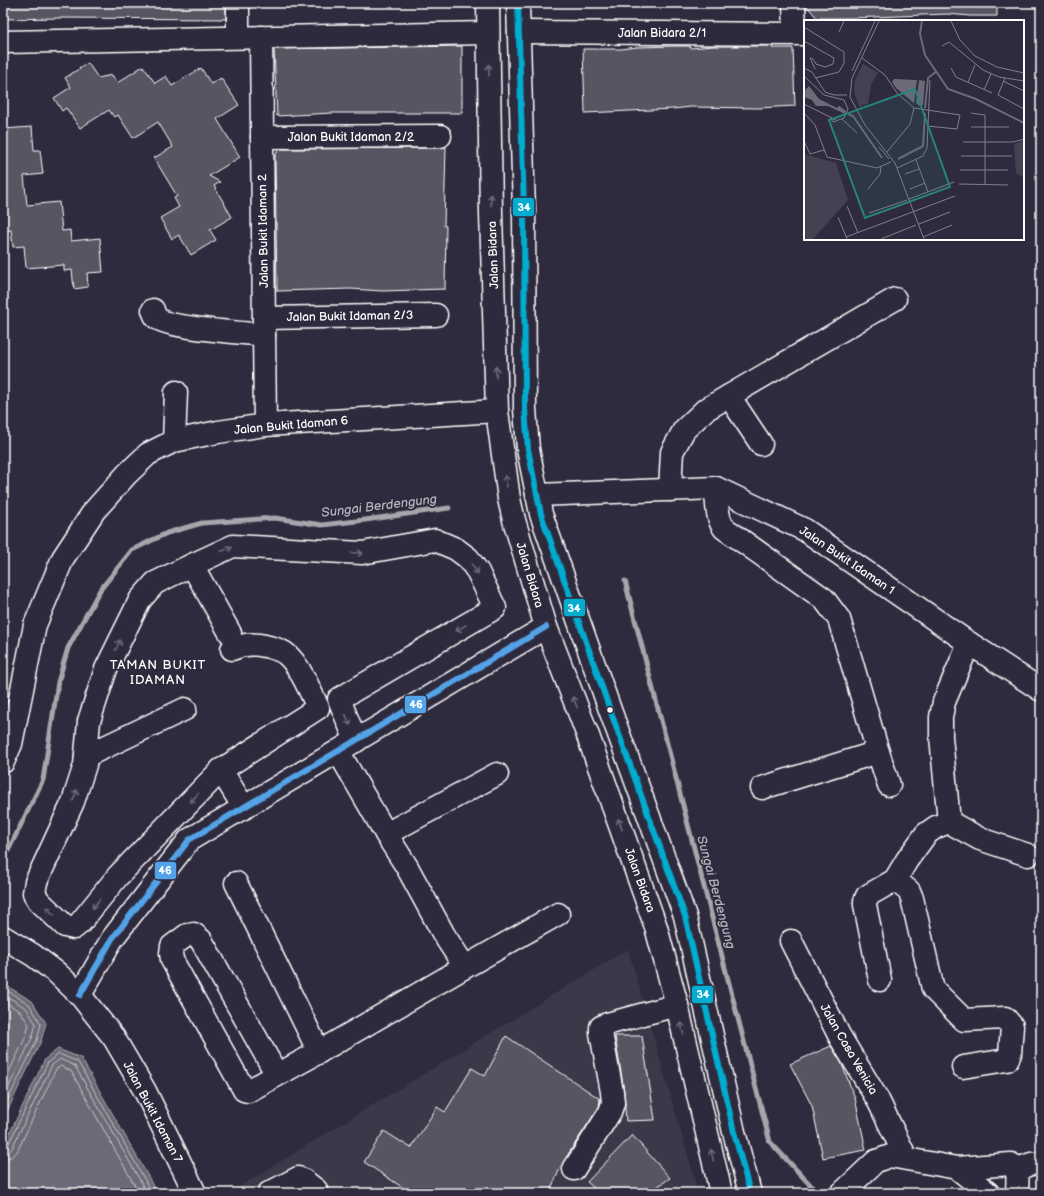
<svg xmlns="http://www.w3.org/2000/svg" width="1044" height="1196" viewBox="0 0 1044 1196" font-family="'Balsamiq Sans',sans-serif">
<style>
.built{fill:#3c3749}
.water{fill:#6d6a77;stroke:#a7a6ad}
.lines{fill:none;stroke-linecap:round;stroke-linejoin:round}
.shore{stroke:#c5c3c9;stroke-width:1}
.stream{stroke:#a7a6ad;stroke-width:5}
.building{fill:#595564;stroke:#fff}
.minor-casing{stroke:#fff;stroke-width:25}
.major-casing{stroke:#fff;stroke-width:25}
.minor{stroke:#2f2a3d;stroke-width:22}
.major{stroke:#2f2a3d;stroke-width:22}
.bus-1-casing{stroke:#2f2a3d;stroke-width:9}
.bus-2-casing{stroke:#2f2a3d;stroke-width:9}
.bus-1{stroke:#06acd0;stroke-width:6}
.bus-2{stroke:#53a3e8;stroke-width:6}
.oneway{stroke:#6d6a77}
.bus-dot{fill:#fff;stroke:#2f2a3d;stroke-width:1.5}
.labels{text-anchor:middle;stroke-width:3.5;stroke-linejoin:round;paint-order:stroke}
.street-label{font-size:12px;fill:#fff;stroke:#2f2a3d}
.water-label{font-size:13px;font-style:italic;fill:#b6b4bb;stroke:#2f2a3d}
.neighbourhood-label{font-size:13px;letter-spacing:1px;fill:#fff;stroke:#2f2a3d}
.inset-river{fill:none;stroke:#6d6a77;stroke-width:2}
.inset-road{fill:none;stroke:#827f8b;stroke-width:1}
.view{fill:#27847c;fill-opacity:0.15;stroke:#27847c;stroke-width:2}
.inset-edge{fill:none;stroke:#fff;stroke-width:2}
.line-badge{stroke:#2f2a3d;stroke-width:1.5}
.badge-label{font-size:11px;text-anchor:middle;font-weight:bold;fill:#fff}
</style>
<rect width="100%" height="100%" fill="#2f2a3d"/>
<filter id="ink" filterUnits="userSpaceOnUse"><feTurbulence type="fractalNoise" baseFrequency=".025" numOctaves="2"/><feDisplacementMap in="SourceGraphic" scale="8" xChannelSelector="R" yChannelSelector="G"/><feConvolveMatrix kernelMatrix="1 2 1 2 8 2 1 2 1" color-interpolation-filters="sRGB"/></filter>
<g filter="url(#ink)">
<polygon class="built" points="628,949 695,1180 697,1193 234,1193 234,1190"/>
<g class="water">
<polygon points="3,985 7,986 32,1001 46,1023 41,1041 3,1120"/>
<polygon points="58,1049 81,1058 149,1178 156,1193 3,1193 3,1147 45,1059"/>
</g>
<g class="lines">
<g class="shore">
<polyline points="3,989 6,990 29,1004 41,1024 37,1040 3,1110"/>
<polyline points="3,994 26,1008 36,1024 32,1038 3,1099"/>
<polyline points="3,1001 21,1012 29,1025 26,1036 3,1085"/>
<polyline points="3,1148 6,1147 8,1145 48,1062 59,1054 78,1062 145,1180 151,1193"/>
<polyline points="3,1153 9,1152 12,1148 52,1065 60,1059 75,1066 141,1182 146,1193"/>
<polyline points="3,1159 11,1157 17,1152 56,1069 61,1066 71,1071 139,1193"/>
</g>
<g class="stream">
<polyline points="625,581 770,1142 817,1192"/>
<polyline points="3,861 43,780 58,682 68,648 100,590 132,550 167,533 202,523 275,518 322,525 365,520 449,508"/>
</g>
</g>
<g class="building">
<polygon points="3,3 226,3 226,19 59,18 3,19"/>
<polygon points="807,3 997,3 997,16 970,16 947,14 851,18 817,18 807,6"/>
<polygon points="462,46 462,113 332,113 277,116 274,49"/>
<polygon points="675,46 690,46 690,48 714,46 773,46 772,48 793,48 795,106 758,108 691,107 673,109 585,113 583,49 621,49 637,47"/>
<polygon points="88,63 98,78 112,75 117,83 143,66 155,83 166,76 172,86 201,68 211,84 221,78 239,105 217,119 240,157 209,176 220,182 214,186 232,217 210,230 216,240 191,255 179,235 172,239 160,218 179,207 174,198 177,196 154,158 173,147 158,122 133,138 118,115 114,117 109,110 80,128 66,108 62,111 54,98 71,87 65,78"/>
<polygon points="32,127 34,150 40,150 43,174 24,176 27,205 59,202 62,231 70,230 71,241 100,238 103,272 87,273 88,287 74,289 72,270 64,271 64,265 26,268 24,246 13,247 11,230 3,231 3,129"/>
<polygon points="446,147 444,226 446,226 445,289 382,291 351,289 277,291 275,156 279,149 440,148"/>
<polygon points="506,1036 600,1099 599,1107 563,1162 549,1193 411,1193 364,1162 384,1131 411,1148 437,1107 445,1112 472,1068 485,1076"/>
<polygon points="615,1036 642,1036 655,1120 626,1121 625,1108 625,1102 624,1091"/>
<polygon points="831,1046 841,1062 855,1098 866,1150 823,1158 812,1106 790,1064"/>
<polygon points="632,1135 670,1178 648,1193 600,1193 587,1182"/>
</g>
<g class="lines">
<defs>
<g id="minor">
<polyline points="238,3 238,37"/>
<polyline points="794,3 795,33"/>
<polyline points="519,32 805,34"/>
<polyline points="261,37 265,425"/>
<polyline points="3,42 488,33"/>
<polyline points="262,137 440,136"/>
<path d="M153 310C154 313 155 316 157 318 167 328 246 333 264 335"/>
<polyline points="264,318 436,315"/>
<polyline points="729,396 761,444"/>
<polyline points="174,441 176,392"/>
<path d="M716 488C717 501 716 518 724 528L824 599 839 619 878 752 889 785"/>
<polyline points="670,490 672,452 684,430 705,410 895,299"/>
<polyline points="537,495 716,488 805,530 969,643 1041,690"/>
<polyline points="192,565 230,633"/>
<path d="M232 649C243 644 253 643 265 646 272 648 280 649 286 654 299 664 311 692 318 708L221 770 118 876 80 923 74 928 65 926 39 901 34 893 36 882 73 802 85 765 89 721 106 669 140 600 155 583 192 565 233 546 362 553 435 540 456 549 468 558 478 572 495 608 339 699 356 741"/>
<polyline points="338,751 386,834 407,867 444,935 465,967"/>
<polyline points="86,756 185,709"/>
<polyline points="3,762 11,744 35,625 63,558 94,511 127,474 148,454 174,441 218,432 265,425 497,411"/>
<polyline points="221,770 244,808"/>
<polyline points="762,788 878,752"/>
<polyline points="949,822 941,737 941,717 944,702 969,643"/>
<polyline points="949,822 980,839 1028,855"/>
<polyline points="386,834 497,774"/>
<polyline points="895,880 909,891 912,898 933,989 964,1020 1005,1018 1012,1026 1010,1054 1007,1060 963,1067"/>
<polyline points="236,883 319,1052"/>
<polyline points="3,937 33,955 57,973 80,995 114,1038 145,1091 195,1193"/>
<polyline points="791,941 840,1037 878,1100 906,1158"/>
<polyline points="880,980 865,905 865,901 867,896 895,880 907,860 926,834 936,827 949,822"/>
<polyline points="80,995 112,939 189,840 546,627"/>
<polyline points="277,1075 201,940 194,934 187,935 172,946 171,953 172,960 244,1090 248,1091 319,1052 465,967 558,914"/>
<polyline points="957,1168 988,1193"/>
<polyline points="574,1169 610,1112 613,1103 612,1092 601,1033 601,1027 607,1024 677,1005"/>
<polyline points="1017,1169 1031,1164 1041,1163"/>
<polyline points="269,1193 298,1178 303,1180 316,1190 316,1193"/>
<path d="M842 1193 876 1161 890 1156 957 1168 1011 1164C1020 1168 1017 1184 1017 1193"/>
</g>
<g id="major">
<polyline points="488,3 491,213 497,411 509,499 514,520 546,627 587,733 656,927 677,1005 721,1193"/>
<polyline points="518,3 524,211 525,409 528,449 541,514 609,707 685,916 734,1132 750,1193"/>
</g>
</defs>
<use href="#minor" class="minor-casing"/>
<use href="#major" class="major-casing"/>
<use href="#minor" class="minor"/>
<use href="#major" class="major"/>
<defs>
<polyline id="bus-1" points="518,3 524,211 525,409 528,449 541,514 609,707 685,916 734,1132 750,1193"/>
<polyline id="bus-2" points="80,995 112,939 189,840 546,627"/>
</defs>
<use href="#bus-1" class="bus-1-casing"/>
<use href="#bus-2" class="bus-2-casing"/>
<use href="#bus-1" class="bus-1"/>
<use href="#bus-2" class="bus-2"/>
</g>
<defs><path id="oneway-shaft" d="M-6 0H5M1.5-3L5.5 0L1.5 3" fill="none" stroke-width="1.6" stroke-linecap="round" stroke-linejoin="round"/></defs>
<g class="oneway">
<use href="#oneway-shaft" transform="translate(489 70) rotate(-91)"/>
<use href="#oneway-shaft" transform="translate(491 200) rotate(-91)"/>
<use href="#oneway-shaft" transform="translate(496 372) rotate(-92)"/>
<use href="#oneway-shaft" transform="translate(506 481) rotate(-99)"/>
<use href="#oneway-shaft" transform="translate(227 549) rotate(-23)"/>
<use href="#oneway-shaft" transform="translate(357 553) rotate(2)"/>
<use href="#oneway-shaft" transform="translate(475 569) rotate(57)"/>
<use href="#oneway-shaft" transform="translate(461 628) rotate(149)"/>
<use href="#oneway-shaft" transform="translate(118 645) rotate(-64)"/>
<use href="#oneway-shaft" transform="translate(575 702) rotate(-111)"/>
<use href="#oneway-shaft" transform="translate(348 720) rotate(67)"/>
<use href="#oneway-shaft" transform="translate(75 795) rotate(-71)"/>
<use href="#oneway-shaft" transform="translate(194 798) rotate(134)"/>
<use href="#oneway-shaft" transform="translate(620 824) rotate(-110)"/>
<use href="#oneway-shaft" transform="translate(96 904) rotate(129)"/>
<use href="#oneway-shaft" transform="translate(50 911) rotate(-136)"/>
<use href="#oneway-shaft" transform="translate(682 1028) rotate(-103)"/>
<use href="#oneway-shaft" transform="translate(712 1155) rotate(-103)"/>
</g>
</g>
<circle class="bus-dot" cx="610" cy="710" r="3.5"/>
<g class="labels">
<g class="street-label">
<text x="662" y="37">Jalan Bidara 2/1</text>
<text x="351" y="141">Jalan Bukit Idaman 2/2</text>
<text transform="translate(263 231) rotate(-91)" y="4">Jalan Bukit Idaman 2</text>
<text transform="translate(493 255) rotate(-92)" y="4">Jalan Bidara</text>
<text transform="translate(350 316) rotate(-1)" y="4">Jalan Bukit Idaman 2/3</text>
<text transform="translate(291 425) rotate(-5)" y="4">Jalan Bukit Idaman 6</text>
<text transform="translate(847 560) rotate(34)" y="4">Jalan Bukit Idaman 1</text>
<text transform="translate(530 575) rotate(73)" y="4">Jalan Bidara</text>
<text transform="translate(640 880) rotate(70)" y="4">Jalan Bidara</text>
<text transform="translate(849 1049) rotate(60)" y="4">Jalan Casa Venicia</text>
<text transform="translate(153 1112) rotate(62)" y="4">Jalan Bukit Idaman 7</text>
</g>
<g class="water-label">
<text transform="translate(379 505) rotate(-7)" y="5">Sungai Berdengung</text>
<text transform="translate(717 892) rotate(75)" y="5">Sungai Berdengung</text>
</g>
<g class="neighbourhood-label">
<text x="158" y="669">TAMAN BUKIT<tspan x="158" dy="15">IDAMAN</tspan></text>
</g>
</g>
<g transform="translate(804 20)">
<rect width="220" height="220" fill="#2f2a3d"/>
<path d="M59 44 74 53 67 64 64 84 58 85 56 88 50 72 51 60ZM220 120V158L212 153 210 124ZM0 134 32 143 44 180 9 219H0Z" fill="#464152"/>
<path d="M90 59 113 60 110 83 92 68 88 62ZM115 60 121 61 119 85 116 86 112 83ZM5 66 15 79 33 88 35 86 42 91 41 94 24 86H12L8 80 0 77V71Z" fill="#6d6a77"/>
<path class="inset-river" d="M118 1 116 14 121 35 144 69 172 79 220 103M121 88 124 58 133 51M44 94 49 96 78 138M94 139 119 126 121 93"/>
<path class="inset-road" d="M75 1 48 58 46 77 61 105 91 143 120 219M147 1 156 20 171 36 193 47 220 53M0 7 40 32V43L35 52 11 58M35 12 40 1M0 21 30 38 29 44 21 47 12 44 9 39 6 38 11 49M138 26 145 22 179 50 195 57 220 61M58 38 81 55 93 73 110 88 156 95 153 109 123 106M0 48 8 52 21 72 30 75H43M147 48 152 57 188 73M48 51 71 1M0 56 20 75 40 80 44 89 40 98 29 102 26 97M201 58 194 75 220 89M199 61 220 71M164 62 171 45M180 70 187 54M0 84 32 100M0 93 11 105 23 137 73 148 87 142M167 93 181 95V164M38 99 53 113M167 107H205M0 121 6 134 20 130M159 122H209L220 119M75 127 85 139M83 132 106 104 110 88M157 136H208M112 140 124 172M93 148 119 136 123 128 126 60M156 150H204M101 154 115 149M155 164 204 165M64 169 76 154 77 147M106 169 121 163M105 179 150 162M43 186 54 213M65 193 103 180M34 197 43 219M115 204 146 192M42 217 151 176M119 217 148 205M77 219 112 205"/>
<path class="view" d="M111 69 146 167 61 198 25 100Z"/>
<rect width="220" height="220" class="inset-edge"/>
</g>
<g class="line-badge">
<rect x="512" y="197" width="23" height="20" rx="4" fill="#06acd0"/>
<rect x="563" y="598" width="23" height="19" rx="4" fill="#06acd0"/>
<rect x="404" y="695" width="23" height="19" rx="4" fill="#53a3e8"/>
<rect x="154" y="861" width="23" height="19" rx="4" fill="#53a3e8"/>
<rect x="691" y="985" width="23" height="19" rx="4" fill="#06acd0"/>
</g>
<g class="badge-label">
<text x="524" y="211">34</text>
<text x="574" y="612">34</text>
<text x="416" y="708">46</text>
<text x="165" y="874">46</text>
<text x="703" y="998">34</text>
</g>
<rect width="1044" height="1196" fill="none" stroke="#2f2a3d" stroke-width="16"/>
<rect x="8" y="8" width="1028" height="1180" fill="none" stroke="#fff" stroke-width="1.5" filter="url(#ink)"/>
</svg>
